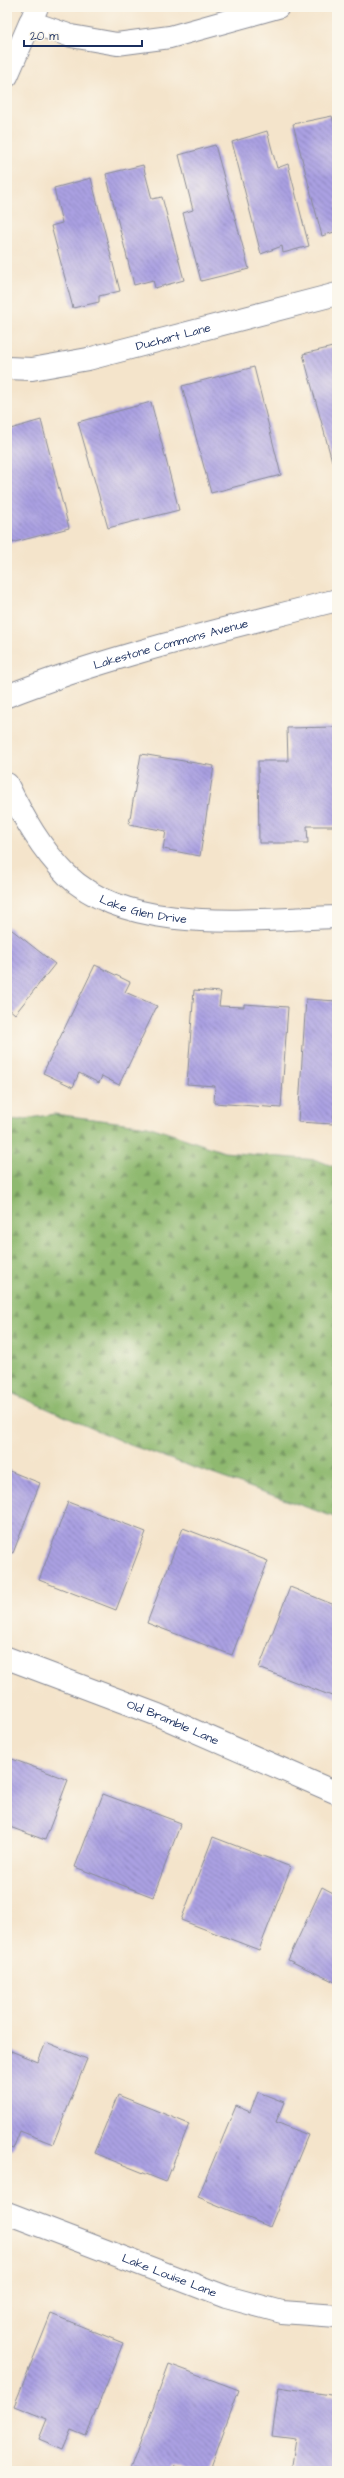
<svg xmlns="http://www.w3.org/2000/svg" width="344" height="2478" viewBox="0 0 344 2478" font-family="'Architects Daughter',sans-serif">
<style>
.forest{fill:url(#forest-firs);stroke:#557467}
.building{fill:url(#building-back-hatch)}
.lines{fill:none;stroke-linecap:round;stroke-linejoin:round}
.minor-casing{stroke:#888a94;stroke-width:24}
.minor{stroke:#fff;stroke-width:22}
.labels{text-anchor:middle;stroke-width:3;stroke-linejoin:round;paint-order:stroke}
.street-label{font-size:12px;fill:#1b2f5e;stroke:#fbf7ec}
</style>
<defs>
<pattern id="forest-firs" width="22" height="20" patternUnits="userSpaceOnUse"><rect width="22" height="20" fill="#8fb970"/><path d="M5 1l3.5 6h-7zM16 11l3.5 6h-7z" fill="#74975f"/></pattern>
<pattern id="building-back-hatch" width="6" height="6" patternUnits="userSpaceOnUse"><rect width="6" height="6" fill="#aaa0e2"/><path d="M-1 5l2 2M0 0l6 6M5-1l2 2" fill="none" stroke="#8a83ba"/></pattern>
</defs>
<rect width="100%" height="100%" fill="#fbf7ec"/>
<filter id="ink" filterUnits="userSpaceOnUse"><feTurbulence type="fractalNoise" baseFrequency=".025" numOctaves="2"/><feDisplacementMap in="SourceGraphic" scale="8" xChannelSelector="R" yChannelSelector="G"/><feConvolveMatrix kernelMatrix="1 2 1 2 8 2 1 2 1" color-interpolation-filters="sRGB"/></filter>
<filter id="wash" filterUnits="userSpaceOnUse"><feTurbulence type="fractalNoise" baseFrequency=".012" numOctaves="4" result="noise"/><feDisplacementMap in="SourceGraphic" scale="16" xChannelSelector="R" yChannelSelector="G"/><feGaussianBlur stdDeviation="0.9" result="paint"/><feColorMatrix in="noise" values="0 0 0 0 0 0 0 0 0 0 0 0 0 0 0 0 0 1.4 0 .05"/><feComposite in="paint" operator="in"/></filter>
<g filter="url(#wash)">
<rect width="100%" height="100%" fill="#f4e4cb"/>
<polygon class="forest" points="54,1114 148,1126 224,1152 317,1160 337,1168 337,1518 130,1445 7,1391 7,1122"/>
<g id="blocks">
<g class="building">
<polygon points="332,116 337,135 337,231 322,236 293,124"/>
<polygon points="267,131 277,168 288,164 309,246 283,253 282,246 261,254 232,142"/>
<polygon points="215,145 249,269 201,281 183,213 193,210 179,155"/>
<polygon points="143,165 152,199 162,197 184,280 155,288 153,280 134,285 106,174"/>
<polygon points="91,178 120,291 99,296 99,302 73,308 51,226 62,223 54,188"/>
<polygon points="337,346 337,460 332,461 303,354"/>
<polygon points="254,367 281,475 211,493 182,386"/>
<polygon points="151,402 179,510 108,528 78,422"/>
<polygon points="41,420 69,528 7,544 7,430"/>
<polygon points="337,727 337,826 307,826 308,843 259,843 258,761 288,761 287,728"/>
<polygon points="141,754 214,766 200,856 163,849 166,831 129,824"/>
<polygon points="7,926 55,964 15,1014 7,1007"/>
<polygon points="95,965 130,982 125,992 157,1006 119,1085 102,1076 99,1083 79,1073 73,1087 43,1073"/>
<polygon points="194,990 221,992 219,1006 244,1007 244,1004 288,1007 281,1108 214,1103 215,1086 187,1084"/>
<polygon points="306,999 337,1001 337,1110 334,1110 333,1124 298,1122"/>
<polygon points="7,1470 40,1483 13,1553 7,1551"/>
<polygon points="68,1502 146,1532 116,1610 39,1580"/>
<polygon points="183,1528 268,1561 232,1655 147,1623"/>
<polygon points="290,1587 337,1606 337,1698 259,1668"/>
<polygon points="7,1757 68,1780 45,1840 7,1826"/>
<polygon points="103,1794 181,1823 153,1897 75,1867"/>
<polygon points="213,1837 291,1867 259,1950 181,1920"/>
<polygon points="322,1887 337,1895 337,1983 288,1960"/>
<polygon points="46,2042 87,2059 53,2144 20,2131 13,2149 7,2147 7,2060 11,2051 38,2062"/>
<polygon points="258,2092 284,2102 276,2122 308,2135 270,2227 198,2197 236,2106 250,2112"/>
<polygon points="118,2095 189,2124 166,2182 94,2153"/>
<polygon points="51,2314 123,2343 86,2436 71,2430 63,2449 39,2439 47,2419 14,2406"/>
<polygon points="169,2364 239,2390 209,2471 188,2471 175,2466 173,2471 130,2470"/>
<polygon points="279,2387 337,2396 337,2471 291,2471 296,2439 272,2436"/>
</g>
</g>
</g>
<g filter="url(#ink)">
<use href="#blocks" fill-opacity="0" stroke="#888a94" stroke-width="1"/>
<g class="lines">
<defs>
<g id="minor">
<polyline points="30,22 71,36 117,44 170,37 278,7"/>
<polyline points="7,76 37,7"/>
<path id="s1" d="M7 368 32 369 88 359 337 294"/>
<path id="s2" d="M7 696C114 654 226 629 337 600"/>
<path id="s3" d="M7 784C23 817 41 849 67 875 130 936 256 919 337 917"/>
<path id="s4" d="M7 1658 158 1715 337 1793"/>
<path id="s5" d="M7 2213 226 2297 282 2312 337 2316"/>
</g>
</defs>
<use href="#minor" class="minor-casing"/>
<use href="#minor" class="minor"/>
</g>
</g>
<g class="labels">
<g class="street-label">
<text dy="4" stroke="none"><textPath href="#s1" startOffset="170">Duchart Lane</textPath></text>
<text dy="4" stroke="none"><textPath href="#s2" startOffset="172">Lakestone Commons Avenue</textPath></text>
<text dy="4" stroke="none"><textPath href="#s3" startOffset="195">Lake Glen Drive</textPath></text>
<text dy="4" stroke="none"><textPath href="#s4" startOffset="178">Old Bramble Lane</textPath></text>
<text dy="4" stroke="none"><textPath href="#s5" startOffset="174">Lake Louise Lane</textPath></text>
</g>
</g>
<rect width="344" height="2478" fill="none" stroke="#fbf7ec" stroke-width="24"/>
<path d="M24 40v6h118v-6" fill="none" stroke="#1b2f5e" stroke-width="2"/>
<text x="30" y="40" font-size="12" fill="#1b2f5e" stroke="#fbf7ec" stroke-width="3" paint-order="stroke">20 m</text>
</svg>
